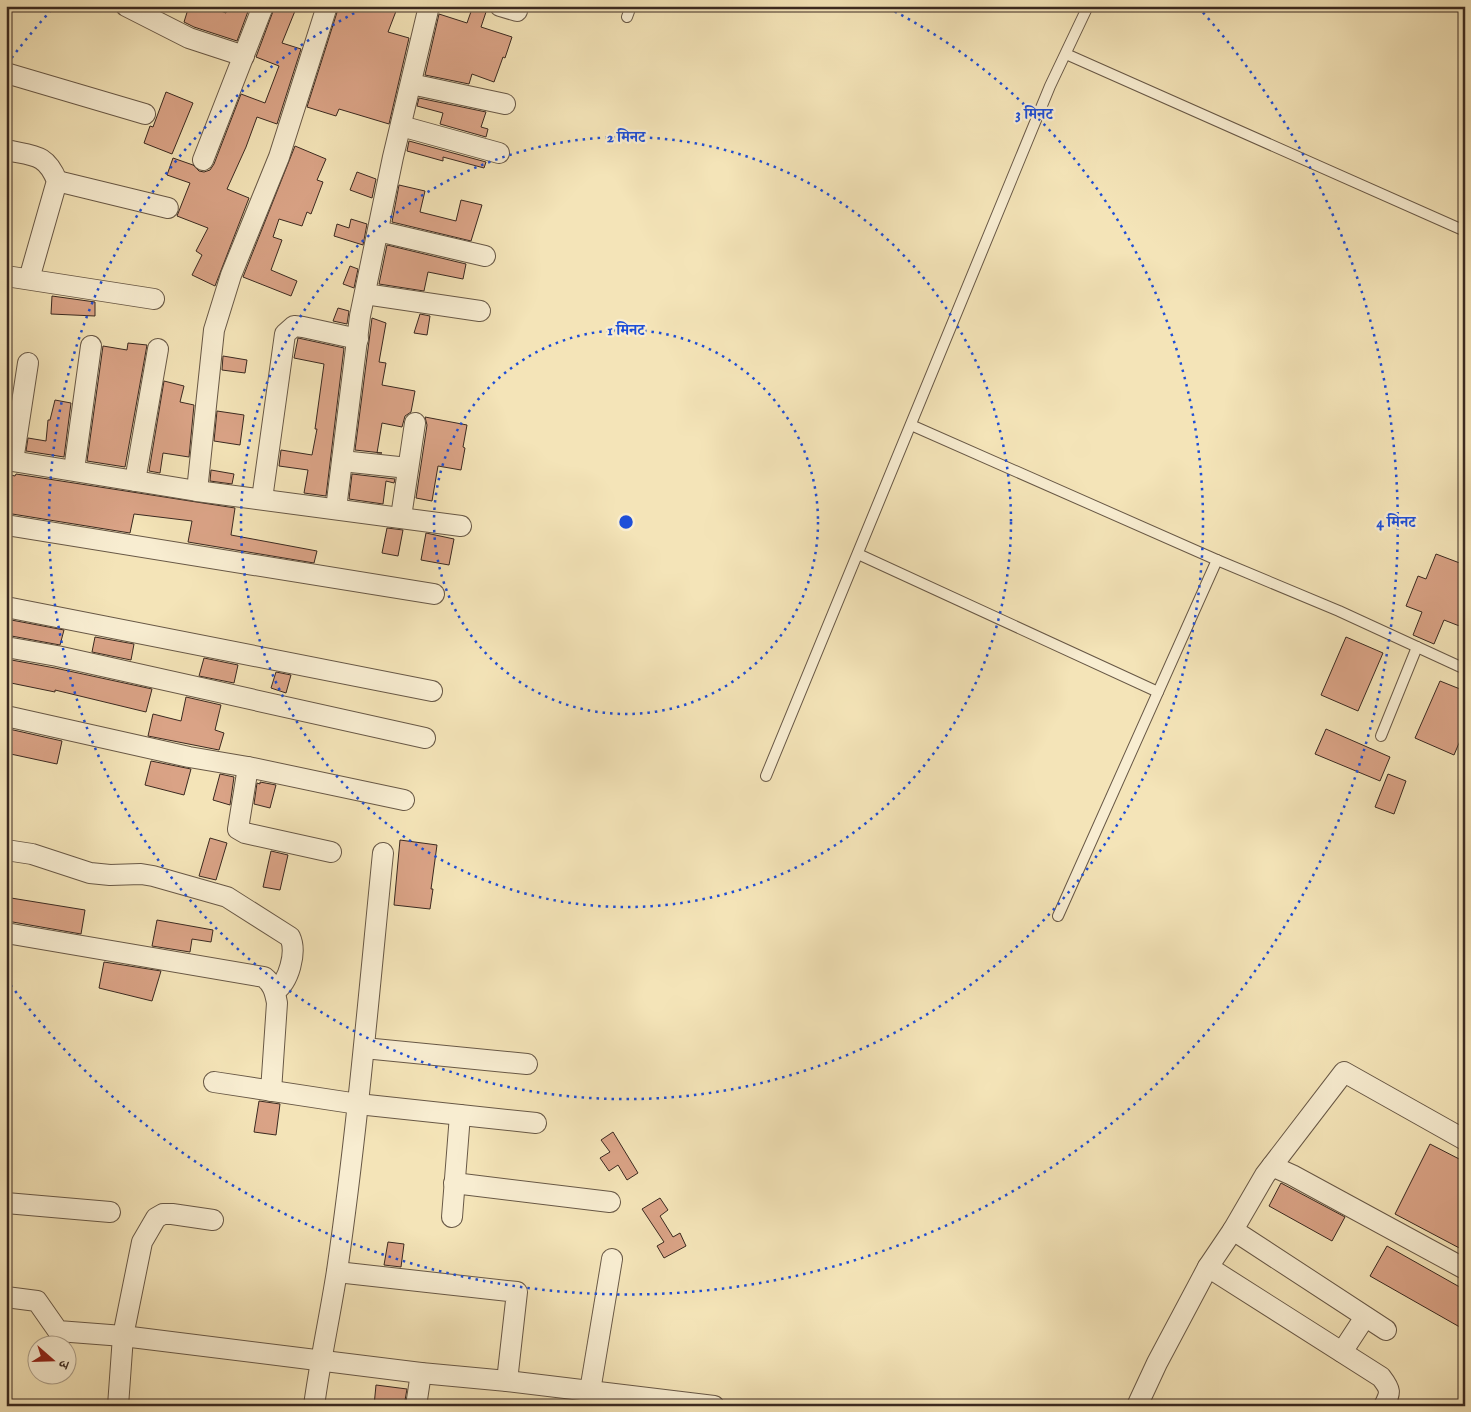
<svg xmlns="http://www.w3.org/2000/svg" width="1471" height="1412" viewBox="0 0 1471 1412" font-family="'IM FELL English','Noto Serif Devanagari',serif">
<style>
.building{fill:#daa386;stroke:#3a2920}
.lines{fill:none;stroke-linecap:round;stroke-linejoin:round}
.lane-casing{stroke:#685846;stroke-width:12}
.street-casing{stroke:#685846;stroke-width:22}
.lane{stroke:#f8edd1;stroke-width:10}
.street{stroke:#f8edd1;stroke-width:20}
.ring{fill:none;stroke:#1d4ed8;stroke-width:2.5;stroke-dasharray:2.5 5}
.centre{fill:#1d4ed8;stroke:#f8edd1;stroke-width:2.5}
.ring-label{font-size:15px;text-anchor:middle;font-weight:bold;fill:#1d4ed8;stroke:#f8edd1;stroke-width:4.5;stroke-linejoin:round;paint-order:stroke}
</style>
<rect width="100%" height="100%" fill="#f4e4b8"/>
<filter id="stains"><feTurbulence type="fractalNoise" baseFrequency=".004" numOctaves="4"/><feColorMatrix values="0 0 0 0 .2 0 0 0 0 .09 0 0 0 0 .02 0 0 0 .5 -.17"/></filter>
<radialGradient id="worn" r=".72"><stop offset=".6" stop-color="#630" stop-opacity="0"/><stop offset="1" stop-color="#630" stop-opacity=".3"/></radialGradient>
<g class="building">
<polygon points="189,6 208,6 226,13 227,6 250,6 237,41 194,27 184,22"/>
<polygon points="275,6 297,6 282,43 301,49 277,124 257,117 246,147 227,189 249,198 215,286 192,275 202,255 196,251 208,228 177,216 190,183 167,175 173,158 193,165 199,171 204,172 210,170 214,164 241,94 265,103 279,66 256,57"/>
<polygon points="339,6 398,6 388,32 409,38 389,124 339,109 336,116 307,107"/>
<polygon points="473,6 488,6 481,27 512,37 505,58 503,57 494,82 472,74 469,84 425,75 439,14 467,23"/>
<polygon points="166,92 193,103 172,154 144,143 150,126 153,127"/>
<polygon points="419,98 486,112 481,127 488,129 486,137 440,124 443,113 417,106"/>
<polygon points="409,141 486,162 484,168 443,157 443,161 407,151"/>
<polygon points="295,146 326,159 317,180 323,182 311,214 307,212 302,226 279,219 273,237 282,240 271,270 297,281 291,296 243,277"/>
<polygon points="357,172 376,179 372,198 350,190"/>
<polygon points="399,185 425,191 420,212 456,221 461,200 482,205 471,241 392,222"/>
<polygon points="351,219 367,224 363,245 334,236 337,224 349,228"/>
<polygon points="387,245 466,264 463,279 428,272 424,291 379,284"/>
<polygon points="350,266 358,269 354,288 343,284"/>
<polygon points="52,296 95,302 95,316 51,314"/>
<polygon points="338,308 349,311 347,324 333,321"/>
<polygon points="420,314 430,316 427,335 414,333"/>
<polygon points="372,318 386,323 379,362 386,363 382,385 415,391 411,412 405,416 402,427 382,423 377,453 382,453 355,450"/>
<polygon points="298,338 344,348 326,496 304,493 308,470 279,466 281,450 312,455 317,429 315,429 324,364 294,358"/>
<polygon points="128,343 147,345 125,467 87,461 103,346 127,350"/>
<polygon points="223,356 247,360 245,373 222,370"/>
<polygon points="164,381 184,386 180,402 194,405 189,457 163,453 160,473 149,471"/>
<polygon points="55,400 71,403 64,457 26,451 28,438 46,441 48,420 50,420"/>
<polygon points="217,411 244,415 240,445 214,441"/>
<polygon points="425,417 467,425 463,447 465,448 461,470 438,466 432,501 416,498 427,425"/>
<polygon points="211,470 234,474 232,484 210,481"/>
<polygon points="6,474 15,476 16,474 235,508 231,535 317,551 314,563 188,542 192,521 134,514 130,533 6,513"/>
<polygon points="352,474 395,479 394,483 386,481 383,504 349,499"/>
<polygon points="387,528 403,530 398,556 382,553"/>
<polygon points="426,533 454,539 449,565 421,560"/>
<polygon points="1436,554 1465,565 1465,619 1462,627 1444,620 1434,644 1413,635 1422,612 1406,606 1418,576 1426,579"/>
<polygon points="6,619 64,630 60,645 6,635"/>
<polygon points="95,637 134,644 131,660 92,652"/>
<polygon points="1346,637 1383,653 1358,711 1321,695"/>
<polygon points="204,658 238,665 234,683 199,676"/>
<polygon points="6,659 55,668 152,689 146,712 55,690 55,692 6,682"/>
<polygon points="276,672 291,675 286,693 271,688"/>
<polygon points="1440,681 1465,691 1465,729 1454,755 1415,738"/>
<polygon points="186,697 221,705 215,730 224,733 219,750 148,736 153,714 181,721"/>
<polygon points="9,729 62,741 57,764 6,753 6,743"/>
<polygon points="1326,729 1390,757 1380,781 1315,754"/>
<polygon points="151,761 191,769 184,795 145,785"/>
<polygon points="220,774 234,777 230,805 213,800"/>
<polygon points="1388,774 1406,781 1394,814 1375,807"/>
<polygon points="260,782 276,785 270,808 254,804 257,783 260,784"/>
<polygon points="210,838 227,843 216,880 199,876"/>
<polygon points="400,840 437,845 431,889 433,889 430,909 394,905"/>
<polygon points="271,851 288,855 280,890 263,887"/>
<polygon points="11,898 85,910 81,934 7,921"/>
<polygon points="157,920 213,930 211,942 192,939 190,952 152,946"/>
<polygon points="104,962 161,971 152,1001 99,988"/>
<polygon points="259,1101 280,1104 276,1135 254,1132"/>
<polygon points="613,1132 638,1173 627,1180 618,1165 609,1171 600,1158 610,1152 601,1140"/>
<polygon points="1430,1144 1465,1162 1465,1251 1395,1214"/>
<polygon points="1281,1183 1345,1217 1332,1241 1269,1206"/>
<polygon points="660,1198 668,1210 660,1216 673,1237 680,1233 686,1246 664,1258 657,1246 664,1242 642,1209"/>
<polygon points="388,1242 404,1244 401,1267 384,1265"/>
<polygon points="1387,1246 1465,1290 1465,1330 1370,1276"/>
<polygon points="376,1385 407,1389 404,1406 374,1406"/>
</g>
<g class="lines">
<defs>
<g id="lane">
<polyline points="627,17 631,6"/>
<polyline points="1066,54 1465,231"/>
<polyline points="911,425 1217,560 1339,611 1465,669"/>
<polyline points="858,554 1158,692"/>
<polyline points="1381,736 1417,647"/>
<polyline points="766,776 1050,86 1088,6"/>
<polyline points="1058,916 1217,560"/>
</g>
<g id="street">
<polyline points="126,6 189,38 244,56"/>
<polyline points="500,6 517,11"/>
<polyline points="6,73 145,114"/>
<polyline points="411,84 505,104"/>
<polyline points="401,126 499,153"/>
<path d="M6 150C33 156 46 153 57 181L29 279"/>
<polyline points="203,160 263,6"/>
<polyline points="57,181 168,208"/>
<polyline points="378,231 485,256"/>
<polyline points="6,276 154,299"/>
<polyline points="365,294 480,311"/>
<polyline points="6,460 197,491 461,526"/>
<polyline points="13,461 28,363"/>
<polyline points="342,461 408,468"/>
<polyline points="74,470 91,346"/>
<polyline points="135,481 158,349"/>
<polyline points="197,491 214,330 231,275 279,157 327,6"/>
<polyline points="262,499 285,334 294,326 303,327 358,339"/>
<polyline points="336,509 360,316 393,157 429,6"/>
<polyline points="401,517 415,423"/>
<polyline points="6,525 434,594"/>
<polyline points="6,607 432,691"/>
<polyline points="6,647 57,656 425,738"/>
<polyline points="6,716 189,757 248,767 404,800"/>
<polyline points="248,767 238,829 245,833 331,852"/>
<path d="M6 850 32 854 90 873 110 875 141 874 153 876 227 897 290 937C297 952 289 982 275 991"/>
<path d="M6 933 264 977C273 984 275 992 277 1003L271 1091"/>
<polyline points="364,1048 527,1064"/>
<polyline points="214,1082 358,1104 536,1123"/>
<polyline points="1272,1166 1292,1175 1465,1269"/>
<polyline points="454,1183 610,1202"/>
<polyline points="6,1203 110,1212"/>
<polyline points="452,1217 460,1115"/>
<polyline points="1233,1230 1386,1330"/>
<path d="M1208 1267 1381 1377C1391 1390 1391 1392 1384 1406"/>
<polyline points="337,1272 517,1292 507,1381"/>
<polyline points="6,1297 37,1301 58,1331 123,1336 421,1373 507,1381 714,1406"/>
<polyline points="1342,1352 1365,1317"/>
<polyline points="590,1391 612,1259"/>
<polyline points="118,1406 123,1336 142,1242 156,1218 163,1214 172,1214 213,1220"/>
<path d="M314 1406C320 1361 330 1316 337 1271 357 1133 369 993 383 853"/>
<polyline points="416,1406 421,1373"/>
<polyline points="1137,1406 1157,1363 1208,1267 1233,1230 1265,1175 1344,1072 1465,1140"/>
</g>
</defs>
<use href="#lane" class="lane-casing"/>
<use href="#street" class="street-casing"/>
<use href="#lane" class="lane"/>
<use href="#street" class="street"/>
</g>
<g class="ring">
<circle cx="626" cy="522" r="192"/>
<circle cx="626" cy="522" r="385"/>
<path d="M888 8A577 577 0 1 1 364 8"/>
<path d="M7 64A770 770 0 0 1 54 7M1198 7A770 770 0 1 1 7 980"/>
</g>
<circle cx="626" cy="522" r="8" class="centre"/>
<g class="ring-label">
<text x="1034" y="119">3 मिनट</text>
<text x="626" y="142">2 मिनट</text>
<text x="626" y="335">1 मिनट</text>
<text x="1396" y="527">4 मिनट</text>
</g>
<rect width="1471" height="1412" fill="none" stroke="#f4e4b8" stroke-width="25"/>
<rect x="8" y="8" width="1456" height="1397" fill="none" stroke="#3a2920" stroke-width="2.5"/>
<rect x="12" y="12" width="1446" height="1387" fill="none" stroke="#3a2920"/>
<g transform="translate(52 1360) rotate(110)"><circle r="24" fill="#f8edd1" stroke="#ac9f8a"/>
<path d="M0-4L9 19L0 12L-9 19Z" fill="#8f2418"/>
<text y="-8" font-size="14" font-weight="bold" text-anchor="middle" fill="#3a2920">उ</text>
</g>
<rect width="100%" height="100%" filter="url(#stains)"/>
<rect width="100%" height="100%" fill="url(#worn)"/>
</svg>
